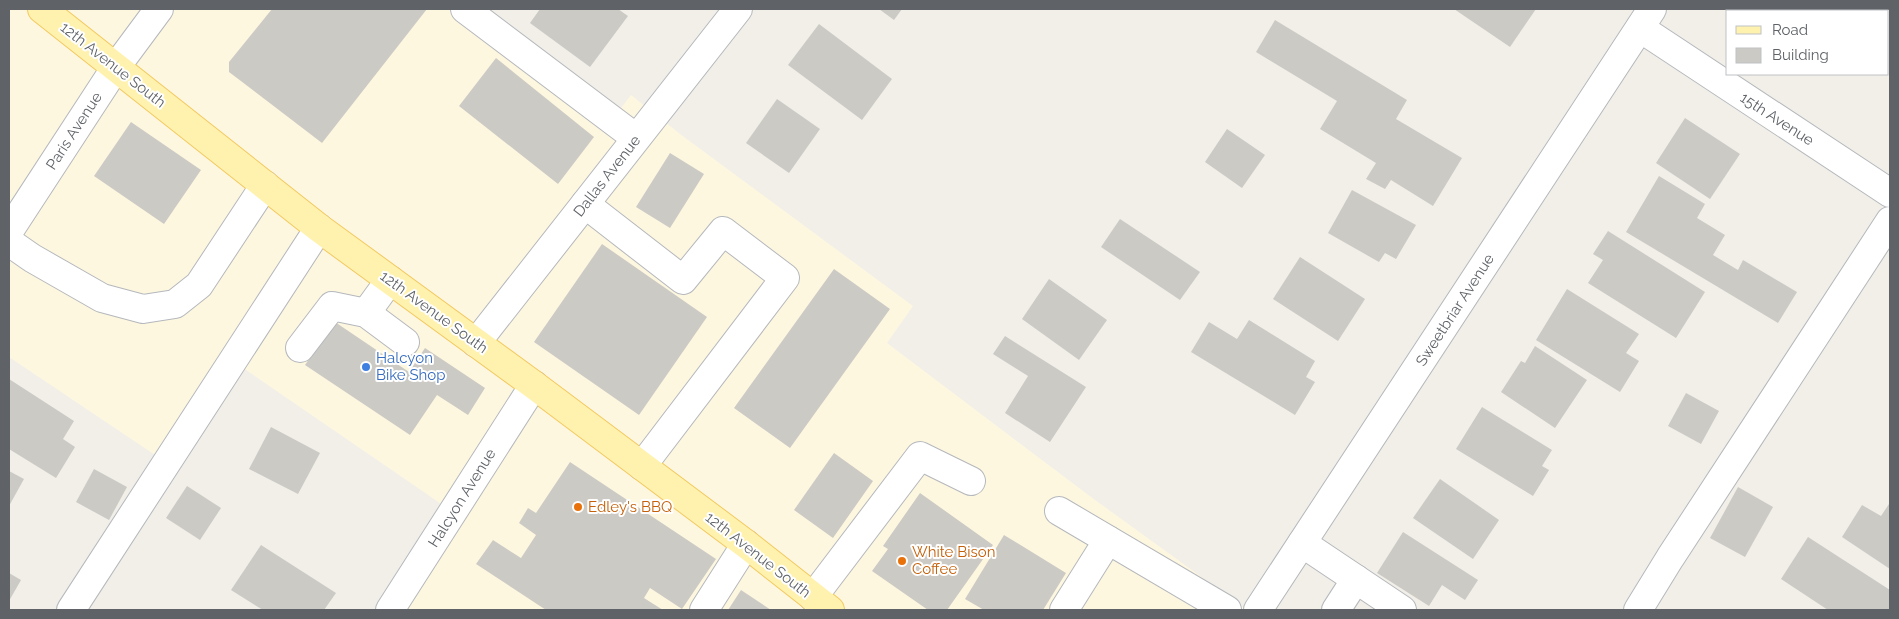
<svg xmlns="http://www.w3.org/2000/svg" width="1899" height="619" viewBox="0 0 1899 619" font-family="Raleway,sans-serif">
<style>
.commercial{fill:#fef7e0}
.building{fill:#cccac5}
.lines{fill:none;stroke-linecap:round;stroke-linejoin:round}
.minor-casing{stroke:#b5b8bc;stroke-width:30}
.major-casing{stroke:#f2c960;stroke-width:30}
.minor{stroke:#fff;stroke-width:28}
.major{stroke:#fff2af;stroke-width:28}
.shop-dot{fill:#3f7fe0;stroke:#fff;stroke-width:2}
.food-dot{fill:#e8710a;stroke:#fff;stroke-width:2}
.labels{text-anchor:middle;stroke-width:4;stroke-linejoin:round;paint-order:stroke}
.street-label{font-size:15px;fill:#5f6368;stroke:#fff}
.shop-label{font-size:15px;fill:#366cbe;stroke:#fff;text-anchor:start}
.food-label{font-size:15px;fill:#c56008;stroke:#fff;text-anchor:start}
</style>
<rect width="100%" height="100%" fill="#f1efe8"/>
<polygon class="commercial" points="9,9 465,9 612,120 631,95 680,134 913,306 887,343 1091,497 1247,610 390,610 453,512 233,361 167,463 9,357"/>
<g class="building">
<polygon points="272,9 427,9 322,143 229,72 229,62"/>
<polygon points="540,9 618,9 628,16 590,67 530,23"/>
<polygon points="879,9 902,9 894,20"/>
<polygon points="1454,9 1536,9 1510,47"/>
<polygon points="1756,9 1855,9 1854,11 1760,11"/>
<polygon points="1275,20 1407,100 1396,119 1462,158 1433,206 1391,180 1385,189 1366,179 1376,163 1320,129 1337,101 1256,52"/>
<polygon points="819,24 892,79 862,120 788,65"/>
<polygon points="496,58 594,137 558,184 459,106"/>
<polygon points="777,99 820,129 789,173 746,143"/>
<polygon points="1685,118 1740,154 1710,199 1656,163"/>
<polygon points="131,122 201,170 164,224 94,176"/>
<polygon points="1227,129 1265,155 1242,188 1205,162"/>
<polygon points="670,153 704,174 670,228 636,207"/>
<polygon points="1659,176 1705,204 1697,218 1725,235 1713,255 1738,270 1743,260 1797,292 1778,323 1626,232"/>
<polygon points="1352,190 1416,225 1396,259 1385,253 1379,262 1328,233"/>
<polygon points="1120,219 1200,272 1180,300 1101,247"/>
<polygon points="1608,231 1705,292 1676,338 1588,283 1603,260 1593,254"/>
<polygon points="602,244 707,317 639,415 534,342"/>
<polygon points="1300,257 1365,299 1338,341 1273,299"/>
<polygon points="834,269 890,309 790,448 734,408"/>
<polygon points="1049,279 1107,320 1079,360 1022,319"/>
<polygon points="1567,289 1639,334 1626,353 1639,361 1620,392 1536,340"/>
<polygon points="1249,320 1315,361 1306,377 1315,382 1295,415 1191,352 1209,322 1237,339"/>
<polygon points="335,322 409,372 425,348 485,388 468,415 437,395 410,435 305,365"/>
<polygon points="1005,336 1086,387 1050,442 1005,413 1028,376 993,354"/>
<polygon points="1535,346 1587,380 1555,428 1501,392 1521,361 1525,363"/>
<polygon points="9,379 74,421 63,439 75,447 56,478 9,449"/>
<polygon points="1686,393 1719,411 1701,444 1668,426"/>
<polygon points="1482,407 1552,450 1542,466 1549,470 1533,496 1456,449"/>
<polygon points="271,427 320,453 298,494 249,469"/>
<polygon points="834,453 873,481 833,538 794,510"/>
<polygon points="570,462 716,559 682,609 650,588 644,598 663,610 546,610 476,564 493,540 521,558 536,535 519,523 528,508 536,513"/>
<polygon points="94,469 127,487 109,520 76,502"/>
<polygon points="9,471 24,479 9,506"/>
<polygon points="1440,479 1499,520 1473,559 1413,518"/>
<polygon points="187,486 221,508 200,540 166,518"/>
<polygon points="1738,487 1773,507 1745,557 1710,538"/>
<polygon points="920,493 993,545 947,610 928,610 872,571 888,549 883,546"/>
<polygon points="1889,504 1890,505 1890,569 1842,537 1862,505 1881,516"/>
<polygon points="1403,532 1478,580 1465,600 1442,585 1429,606 1377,573"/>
<polygon points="1004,535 1066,573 1043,610 984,610 965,599"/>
<polygon points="1808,537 1890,590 1890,610 1828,610 1781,579"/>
<polygon points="261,545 336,593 324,610 263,610 231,590"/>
<polygon points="9,573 21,580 9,601"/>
<polygon points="741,590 771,610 728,610"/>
</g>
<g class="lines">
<defs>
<g id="minor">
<polyline points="465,9 636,138"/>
<polyline points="1640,28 1890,193"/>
<polyline points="585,204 683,280 723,231 785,278 642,466"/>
<polyline points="9,231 116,67 159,9"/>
<polyline points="9,242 32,258 102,298 143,309 175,304 199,285 265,185"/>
<polyline points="366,313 390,280"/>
<polyline points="476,343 738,9"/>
<polyline points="300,348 332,306 366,313 405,342"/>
<polyline points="1059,511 1227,610"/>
<polyline points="1302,543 1402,610"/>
<polyline points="813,597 920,456 971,481"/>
<polyline points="71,610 319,228"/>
<polyline points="390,610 534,385"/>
<polyline points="704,610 746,544"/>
<polyline points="1064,610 1108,540"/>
<polyline points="1258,610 1652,9"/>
<polyline points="1336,610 1356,579"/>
<polyline points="1638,610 1670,558 1890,221"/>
</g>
<polyline id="major" points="42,9 319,228 534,385 746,544 830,610"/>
</defs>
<use href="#minor" class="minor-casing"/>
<use href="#major" class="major-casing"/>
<use href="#minor" class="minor"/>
<use href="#major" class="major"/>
</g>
<circle class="shop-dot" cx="366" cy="367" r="5"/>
<g class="food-dot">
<circle cx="578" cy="507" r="5"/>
<circle cx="902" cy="561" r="5"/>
</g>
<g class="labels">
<g class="street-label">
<text transform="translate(113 65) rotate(38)" y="5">12th Avenue South</text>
<text transform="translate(1777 119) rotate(33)" y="5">15th Avenue</text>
<text transform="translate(74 131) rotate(-57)" y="5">Paris Avenue</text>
<text transform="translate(607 176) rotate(-52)" y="5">Dallas Avenue</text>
<text transform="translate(1455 310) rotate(-57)" y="5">Sweetbriar Avenue</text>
<text transform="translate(434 312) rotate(36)" y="5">12th Avenue South</text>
<text transform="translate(462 498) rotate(-58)" y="5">Halcyon Avenue</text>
<text transform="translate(758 555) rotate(38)" y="5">12th Avenue South</text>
</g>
<g class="shop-label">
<text x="376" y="363">Halcyon<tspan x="376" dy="17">Bike Shop</tspan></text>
</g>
<g class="food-label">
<text x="588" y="512">Edley's BBQ</text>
<text x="912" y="557">White Bison<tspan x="912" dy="17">Coffee</tspan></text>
</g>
</g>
<rect width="1899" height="619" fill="none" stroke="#5f6368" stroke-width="20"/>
<rect x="1726" y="10" width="162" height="65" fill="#ffffff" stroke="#bfc1c3"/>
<rect x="1736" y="26" width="25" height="8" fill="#fff2af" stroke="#bfc1c3"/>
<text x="1772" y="35" font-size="15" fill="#5f6368">Road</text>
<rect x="1736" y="48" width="25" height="15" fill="#cccac5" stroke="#bfc1c3"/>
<text x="1772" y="60" font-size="15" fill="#5f6368">Building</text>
</svg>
